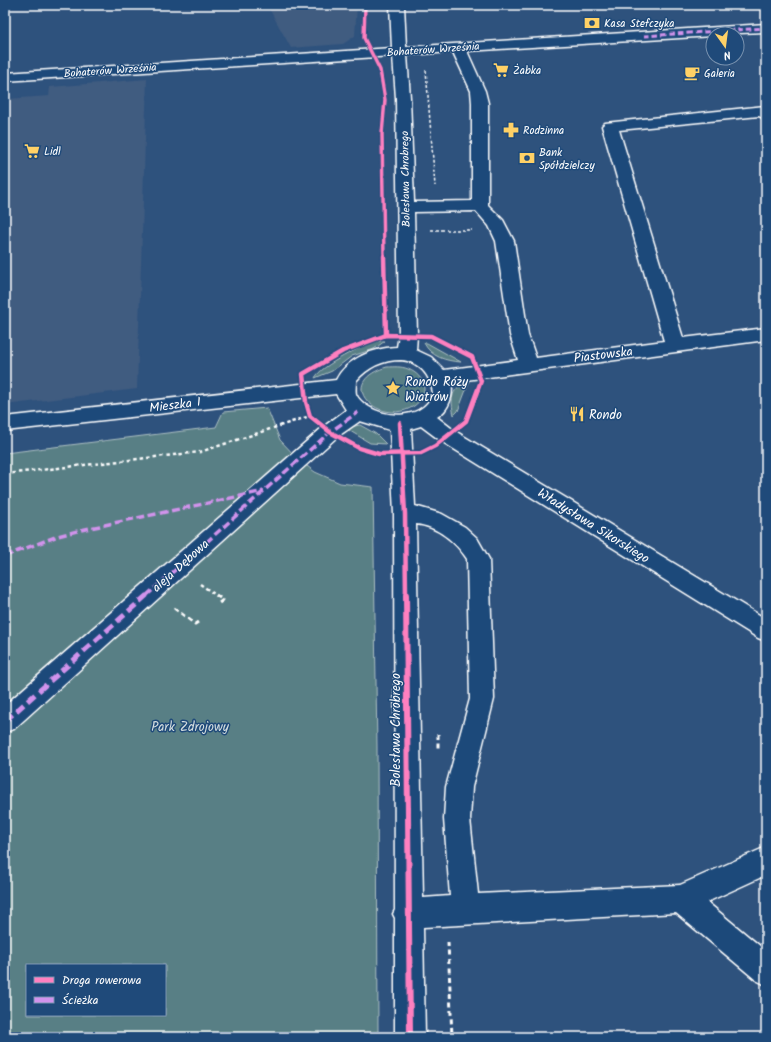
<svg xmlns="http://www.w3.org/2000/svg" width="771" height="1042" viewBox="0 0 771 1042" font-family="Kalam,sans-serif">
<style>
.built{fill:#3f5b80}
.green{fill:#597f85;stroke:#acbfc2;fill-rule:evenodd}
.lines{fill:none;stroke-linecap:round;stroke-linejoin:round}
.minor-casing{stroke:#fff;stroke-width:3}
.path-far2{stroke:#fff;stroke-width:1.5;stroke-dasharray:3 2;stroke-linecap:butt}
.path-far1{stroke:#fff;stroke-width:2.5;stroke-dasharray:3.5 3;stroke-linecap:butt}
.path{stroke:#fff;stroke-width:3;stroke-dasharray:5 3.5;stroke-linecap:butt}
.minor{fill:#1f4a7a;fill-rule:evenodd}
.quiet-far2{stroke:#d193ec;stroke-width:3;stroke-dasharray:5.5 3;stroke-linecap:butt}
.quiet-far1{stroke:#d193ec;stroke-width:3.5;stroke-dasharray:8 3.5;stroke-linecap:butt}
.quiet{stroke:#d193ec;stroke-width:5;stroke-dasharray:10 5;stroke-linecap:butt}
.cycleway-far2-casing{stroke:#1f4a7a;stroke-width:5}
.cycleway-far1-casing{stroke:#1f4a7a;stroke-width:7}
.cycleway-casing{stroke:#1f4a7a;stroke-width:8}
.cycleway-far2{stroke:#ff80c0;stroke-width:3.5}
.cycleway-far1{stroke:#ff80c0;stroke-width:4.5}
.cycleway{stroke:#ff80c0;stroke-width:6}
.labels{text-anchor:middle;stroke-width:3;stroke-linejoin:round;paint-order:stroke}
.far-poi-label{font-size:11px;fill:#fff;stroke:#1f4a7a;text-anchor:start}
.far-street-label{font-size:11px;fill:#fff;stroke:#1f4a7a}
.street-label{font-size:13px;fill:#fff;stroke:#1f4a7a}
.poi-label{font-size:13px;fill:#fff;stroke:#1f4a7a;text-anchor:start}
.park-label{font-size:13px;fill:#d6dfe0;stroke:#1f4a7a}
</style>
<rect width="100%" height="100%" fill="#2e527d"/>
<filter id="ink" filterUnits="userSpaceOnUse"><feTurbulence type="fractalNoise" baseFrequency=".025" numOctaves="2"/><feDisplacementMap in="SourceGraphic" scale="8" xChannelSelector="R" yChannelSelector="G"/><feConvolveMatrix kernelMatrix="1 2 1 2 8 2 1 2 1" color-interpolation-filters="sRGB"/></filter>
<g filter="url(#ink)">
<g class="built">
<polygon points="267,5 357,5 355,36 343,44 291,48"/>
<polygon points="147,79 137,389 5,405 5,99 49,96 50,87"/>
</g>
<g class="green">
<path d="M378 341H385L374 349 352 356 332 371 315 378C320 366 365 344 378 341Z"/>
<path d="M424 343H427L461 362C446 361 431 357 424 343Z"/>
<path d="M387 367C394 367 401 366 408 369 426 376 430 395 414 406 380 428 332 383 387 367Z"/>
<path d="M469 382 458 411 454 415C450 399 451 387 469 382Z"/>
<path d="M267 408 280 440 299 460 315 472 340 483 373 487 377 747 378 1037H5V453L216 427 223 412ZM27 965H165V1015H27Z"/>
<polygon points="360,425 376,434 386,444 370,443 345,428"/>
</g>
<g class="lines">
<defs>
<path id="minor" d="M390 5H404L406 47 766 24V32L713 34V36L467 51 485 91 488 103V205L503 220 514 241 528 335 536 358 664 341 602 126 605 123 765 106 766 120 759 116 619 130 683 338 766 328V340L451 382C454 395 449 410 437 417L455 431 766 619V641L758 638 441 441 421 426 411 429 415 506 442 514 465 527 477 538 489 559 494 699 472 787 470 819 478 894 680 885 766 847V875L707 902 766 951V985L756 980 676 913 423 927 425 1037H395V918L393 914 395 910 394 514 390 430 360 421 337 437 14 729 5 732V705L323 427 346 410 336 394 5 431V417L336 380C347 358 374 348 397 347L399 335 396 98 393 56 5 81V73L392 48ZM453 52 471 91 472 103V201L414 202 410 98 407 55ZM476 211 489 226 496 241 510 335 518 360 444 370 431 357 416 350 417 335 414 212ZM401 360C419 361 431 376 433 393 424 419 389 419 369 407 364 404 358 399 356 394 355 390 356 385 356 381 368 367 383 360 401 360ZM416 524C437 526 456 542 467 559L470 699 446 787 444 819 450 896 423 898Z"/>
</defs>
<use href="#minor" class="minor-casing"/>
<g class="path-far2">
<polyline points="426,70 435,186"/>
<polyline points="431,230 472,230"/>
</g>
<g class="path-far1">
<polyline points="5,474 200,452 310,416"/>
<polyline points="200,584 217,596"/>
</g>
<g class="path">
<polyline points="216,595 223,600 219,603"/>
<polyline points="174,608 195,624 198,622"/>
<polyline points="438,734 438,749"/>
<polyline points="448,942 452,1037"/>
</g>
<use href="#minor" class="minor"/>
<polyline class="quiet-far2" points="644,36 766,28"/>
<g class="quiet-far1">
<polyline points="5,556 58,536 81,530 264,491"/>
<polyline points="146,596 330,432 358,412"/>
</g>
<polyline class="quiet" points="5,721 147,595"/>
<defs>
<polyline id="cycleway-far2" points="365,5 364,38 380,70 385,100 382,134 384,257"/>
<g id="cycleway-far1">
<polyline points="384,256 386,335"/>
<polygon points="386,335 431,336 472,357 481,381 466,421 435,446 421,453 379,454 359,448 330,432 310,416 306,402 303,374 343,351"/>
<polyline points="400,423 405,514 406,596"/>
</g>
<polyline id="cycleway" points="406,595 410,1037"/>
</defs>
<use href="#cycleway-far2" class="cycleway-far2-casing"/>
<use href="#cycleway-far1" class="cycleway-far1-casing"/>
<use href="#cycleway" class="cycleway-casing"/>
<use href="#cycleway-far2" class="cycleway-far2"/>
<use href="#cycleway-far1" class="cycleway-far1"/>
<use href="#cycleway" class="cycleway"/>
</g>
</g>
<defs>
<symbol id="bank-bare" viewBox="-9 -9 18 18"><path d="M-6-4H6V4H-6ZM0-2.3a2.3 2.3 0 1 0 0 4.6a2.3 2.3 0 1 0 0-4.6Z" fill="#ffd166" stroke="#1f4a7a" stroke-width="2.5" paint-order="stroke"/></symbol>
<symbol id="supermarket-bare" viewBox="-9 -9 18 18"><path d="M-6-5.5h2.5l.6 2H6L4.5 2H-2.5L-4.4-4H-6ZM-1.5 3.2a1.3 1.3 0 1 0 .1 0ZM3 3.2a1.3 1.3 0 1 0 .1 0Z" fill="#ffd166" stroke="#1f4a7a" stroke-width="2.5" paint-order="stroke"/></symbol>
<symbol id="cafe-bare" viewBox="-9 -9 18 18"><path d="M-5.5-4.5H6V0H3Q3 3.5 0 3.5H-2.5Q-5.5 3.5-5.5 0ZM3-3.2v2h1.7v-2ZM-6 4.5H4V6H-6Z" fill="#ffd166" stroke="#1f4a7a" stroke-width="2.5" paint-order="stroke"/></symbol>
<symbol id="pharmacy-bare" viewBox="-9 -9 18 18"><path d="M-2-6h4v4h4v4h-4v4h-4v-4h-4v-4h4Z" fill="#ffd166" stroke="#1f4a7a" stroke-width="2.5" paint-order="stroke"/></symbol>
<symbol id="sight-bare" viewBox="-9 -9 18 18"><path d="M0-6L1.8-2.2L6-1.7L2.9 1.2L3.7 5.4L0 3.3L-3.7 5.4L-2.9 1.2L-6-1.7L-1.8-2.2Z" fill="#ffd166" stroke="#1f4a7a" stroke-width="2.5" paint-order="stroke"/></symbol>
<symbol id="restaurant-bare" viewBox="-9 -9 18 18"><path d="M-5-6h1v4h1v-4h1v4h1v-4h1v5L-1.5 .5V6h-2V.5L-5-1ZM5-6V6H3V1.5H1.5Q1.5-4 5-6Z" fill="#ffd166" stroke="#1f4a7a" stroke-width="2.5" paint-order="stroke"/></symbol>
</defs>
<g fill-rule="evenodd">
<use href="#bank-bare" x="581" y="12" width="22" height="22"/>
<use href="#supermarket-bare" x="490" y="59" width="22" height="22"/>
<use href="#cafe-bare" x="681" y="62" width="22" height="22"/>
<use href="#pharmacy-bare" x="500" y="119" width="22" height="22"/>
<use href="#supermarket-bare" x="21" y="140" width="22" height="22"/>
<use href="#bank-bare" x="516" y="147" width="22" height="22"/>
<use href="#sight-bare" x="382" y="377" width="22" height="22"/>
<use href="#restaurant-bare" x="566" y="403" width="22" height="22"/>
</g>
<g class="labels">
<g class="far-poi-label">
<text x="604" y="27">Kasa Stefczyka</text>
<text x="513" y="74">Żabka</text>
<text x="704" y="77">Galeria</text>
<text x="523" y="134">Rodzinna</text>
<text x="44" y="155">Lidl</text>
<text x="539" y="156">Bank<tspan x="539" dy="13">Spółdzielczy</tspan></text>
</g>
<g class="far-street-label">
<text transform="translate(433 49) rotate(-4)" y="4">Bohaterów Września</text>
<text transform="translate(110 70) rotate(-4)" y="4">Bohaterów Września</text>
<text transform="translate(405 179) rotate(-91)" y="4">Bolesława Chrobrego</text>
</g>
<g class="street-label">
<text transform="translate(603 354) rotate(-7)" y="5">Piastowska</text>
<text transform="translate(175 404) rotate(-7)" y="5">Mieszka I</text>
<text transform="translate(594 525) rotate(32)" y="5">Władysława Sikorskiego</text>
<text transform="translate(180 565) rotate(-42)" y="5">aleja Dębowa</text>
<text transform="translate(395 730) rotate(-90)" y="5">Bolesława Chrobrego</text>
</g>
<g class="poi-label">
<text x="405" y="386">Rondo Róży<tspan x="405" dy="15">Wiatrów</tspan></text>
<text x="589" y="419">Rondo</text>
</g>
<g class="park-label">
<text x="190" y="731">Park Zdrojowy</text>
</g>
</g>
<rect width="771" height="1042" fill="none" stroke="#1f4a7a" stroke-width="20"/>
<rect x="10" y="10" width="751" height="1022" fill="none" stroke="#fff" stroke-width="1.5" filter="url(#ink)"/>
<rect x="26" y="964" width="140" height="52" fill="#1f4a7a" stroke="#7992af"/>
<rect x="34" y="977" width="20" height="6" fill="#ff80c0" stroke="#7992af"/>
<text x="62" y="984" font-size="12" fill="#ffffff">Droga rowerowa</text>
<rect x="34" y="997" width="20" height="6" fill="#d193ec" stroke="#7992af"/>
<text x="62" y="1004" font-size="12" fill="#ffffff">Ścieżka</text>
<g transform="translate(725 46) rotate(166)"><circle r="19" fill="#1f4a7a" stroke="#7992af"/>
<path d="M0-3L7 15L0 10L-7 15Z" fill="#ffd166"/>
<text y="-6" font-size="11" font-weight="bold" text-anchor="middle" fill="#ffffff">N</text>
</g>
</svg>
